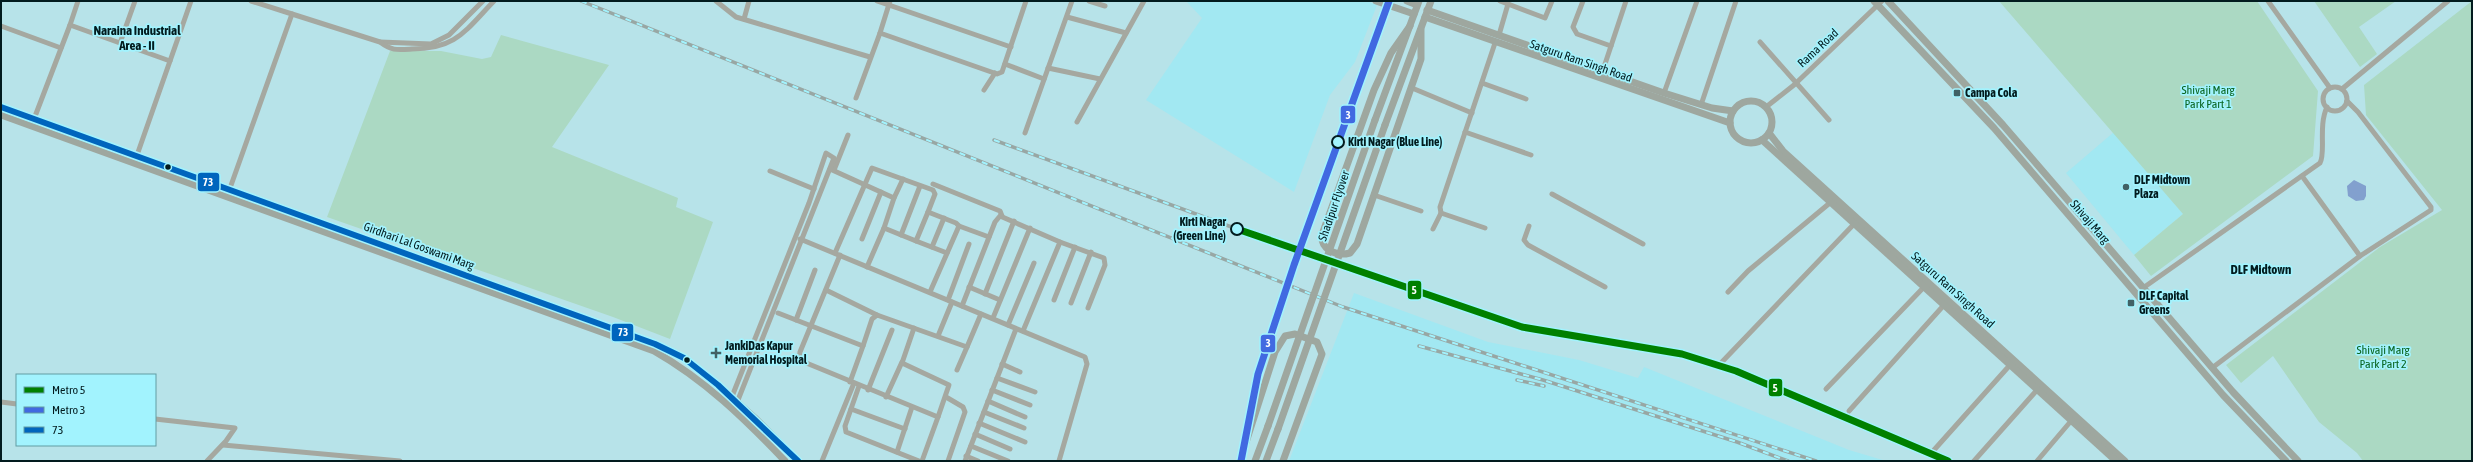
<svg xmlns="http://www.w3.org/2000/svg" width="2473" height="462" viewBox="0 0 2473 462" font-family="'Asap Condensed',sans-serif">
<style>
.built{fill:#a2e8f2}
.green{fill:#abd9c3}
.water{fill:#82a0ce}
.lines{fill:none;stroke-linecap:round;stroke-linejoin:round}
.street{stroke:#a5a8a0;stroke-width:5}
.secondary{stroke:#9ea79f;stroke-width:7}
.rail-casing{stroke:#98a7a4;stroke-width:3.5}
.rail{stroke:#a2f3fe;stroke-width:2;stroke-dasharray:6;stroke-linecap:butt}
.secondary-bridge{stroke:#9ea79f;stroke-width:7}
.bus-1-casing{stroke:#a2f3fe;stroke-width:9}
.bus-1{stroke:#0065bd;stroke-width:6}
.metro-1-casing{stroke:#a2f3fe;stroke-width:10}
.metro-2-casing{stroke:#a2f3fe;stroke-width:10}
.metro-1{stroke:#008000;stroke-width:7}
.metro-2{stroke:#4169e1;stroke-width:7}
.poi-dot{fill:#416165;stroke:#a2f3fe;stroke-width:1.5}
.stop-dot{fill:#a2f3fe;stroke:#021b1e;stroke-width:2}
.bus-dot{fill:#021b1e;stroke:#a2f3fe;stroke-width:1.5}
.labels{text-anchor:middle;stroke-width:3.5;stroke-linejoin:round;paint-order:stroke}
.street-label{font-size:12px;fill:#021b1e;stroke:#a2f3fe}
.park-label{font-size:12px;fill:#0a6420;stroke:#a2f3fe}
.poi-label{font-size:12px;font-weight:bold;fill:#021b1e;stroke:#a2f3fe;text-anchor:start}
.stop-label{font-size:12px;font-weight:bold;fill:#021b1e;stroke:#a2f3fe;text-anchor:start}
.neighbourhood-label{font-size:13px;font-weight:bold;fill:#021b1e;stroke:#a2f3fe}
.line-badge{stroke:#a2f3fe;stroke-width:1.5}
.badge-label{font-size:11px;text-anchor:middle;font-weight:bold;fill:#fff}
</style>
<rect width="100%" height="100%" fill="#b7e3e9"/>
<g class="built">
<polygon points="1186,1 1367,1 1377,5 1355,62 1330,95 1294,192 1146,100 1202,18"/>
<polygon points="2114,132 2183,214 2134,255 2066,173"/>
<polygon points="1354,293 1488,342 1579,360 1638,378 1644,367 1849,450 1886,461 1289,461"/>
</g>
<g class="green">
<polygon points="1999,1 2257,1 2318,91 2313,156 2151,276 2134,255 2183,214"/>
<polygon points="2314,1 2396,1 2359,27 2377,54 2360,67"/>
<polygon points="2472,1 2472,461 2363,461 2357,453 2319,422 2273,356 2241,383 2226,365 2380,247 2442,210 2366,115 2364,85"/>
<polygon points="501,35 609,65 552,147 678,198 676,207 713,222 670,339 613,317 327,217 390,51 441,51 482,59 491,57"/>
</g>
<polygon class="water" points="2354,180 2366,186 2366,196 2364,200 2356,201 2348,196 2347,186"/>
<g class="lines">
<g class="street">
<polyline points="78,1 70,25 170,61 191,1"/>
<polyline points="251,1 292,14"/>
<polyline points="716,1 736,17 870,57"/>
<polyline points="877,1 1011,47"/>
<polyline points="890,1 880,33 997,74 1002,72 1026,1"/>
<polyline points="1089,1 1105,6"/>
<polyline points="1500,1 1545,18 1552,1"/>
<polyline points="1583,1 1573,27 1577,34 1611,46"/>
<polyline points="2268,1 2330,88"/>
<polyline points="1067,17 1126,33"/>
<polyline points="744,19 749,1"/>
<polyline points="1,26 61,48"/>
<polyline points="1499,35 1508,4"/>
<polyline points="380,42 431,44 449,35 483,1"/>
<polyline points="1760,42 1829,120"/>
<polyline points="120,43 135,1"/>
<polyline points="1005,64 1044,79"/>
<polyline points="1048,68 1100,79"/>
<polyline points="1603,70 1626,1"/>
<polyline points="1482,83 1526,99"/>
<circle cx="2335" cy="99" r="12"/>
<polyline points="1412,88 1472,113"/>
<polyline points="2342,89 2448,1"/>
<polyline points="984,90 995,73"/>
<polyline points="1664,93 1697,1"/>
<polyline points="856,98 880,33"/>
<polyline points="2347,101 2358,112 2431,207 2431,210 2360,256"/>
<polyline points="1701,105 1736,1"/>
<polyline points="1766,107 1794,85 1882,1"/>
<polyline points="34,119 70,25"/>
<polyline points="1077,122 1144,1"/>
<polyline points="1465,132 1531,155"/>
<polyline points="1025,133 1072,1"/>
<polyline points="136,158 170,61"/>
<polyline points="830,169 894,198 903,179"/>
<polyline points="834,170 848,135"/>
<polyline points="770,171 814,189"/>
<polyline points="933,184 1000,211 1002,216"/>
<path d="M229 191 292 14 380 42C392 51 397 50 412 49 456 49 465 31 494 1"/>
<polyline points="1552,194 1643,244"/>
<polyline points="1374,195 1421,211"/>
<polyline points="959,226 989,237"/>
<polyline points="1529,226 1524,240 1528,245 1605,287"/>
<polyline points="884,228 894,198"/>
<polyline points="1485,228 1441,213 1440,207 1495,43"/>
<polyline points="1433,229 1441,213"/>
<polyline points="901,235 920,186"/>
<polyline points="800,239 1085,357 1087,364 1059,461"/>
<polyline points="862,239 881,192"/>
<polyline points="916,241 947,253"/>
<polyline points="1060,242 1104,258 1105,265 1088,308"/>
<polyline points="932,247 944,218"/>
<polyline points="835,253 872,168 933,190 935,194 928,212 956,223 959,226 930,292"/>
<polyline points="840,255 800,352 799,360 938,417 922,461"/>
<polyline points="867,267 884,228 916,241 928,212"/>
<polyline points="969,287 1000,300"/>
<path d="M2143 288 2320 163C2326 153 2318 126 2327 107"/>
<polyline points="826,290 877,315"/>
<polyline points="1728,292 1748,271 1831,202"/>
<polyline points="985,294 1014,221"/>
<polyline points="948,300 969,244"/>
<polyline points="1054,300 1075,247"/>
<polyline points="1071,303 1091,252"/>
<polyline points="962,306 995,222 1000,216 1060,242 1023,331"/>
<polyline points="778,313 863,346 850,382"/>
<polyline points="993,318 1030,228"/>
<polyline points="796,320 815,270"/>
<polyline points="1008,325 1034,263"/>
<polyline points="914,328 902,363 949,385 938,417"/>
<polyline points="938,336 952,302"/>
<polyline points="863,346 872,319 877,315 967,347 981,314"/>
<polyline points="1002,364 1020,372"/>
<polyline points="1720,364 1855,223"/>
<polyline points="2212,368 2360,256 2302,176"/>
<polyline points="957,370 967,347"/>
<polyline points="997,378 1035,392"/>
<polyline points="859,386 845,426 846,432 919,461"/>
<polyline points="1826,389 1924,287"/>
<polyline points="868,390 892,330"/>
<polyline points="992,390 1030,405"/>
<polyline points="886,397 902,362"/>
<polyline points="946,397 963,407 965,412 948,461"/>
<polyline points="988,401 1025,417"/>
<polyline points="1,402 17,404"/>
<polyline points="729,404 809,203 826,153 834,158 736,405"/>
<polyline points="851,409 905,429"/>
<polyline points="1849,411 1944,305"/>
<polyline points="984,412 1024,428"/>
<polyline points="155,419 235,428 226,441 207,461"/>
<polyline points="979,423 1025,442"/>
<polyline points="975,434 1010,449"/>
<polyline points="223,445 400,461"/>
<polyline points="971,446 1008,461"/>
<polyline points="1934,450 2010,365"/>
<polyline points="897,452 912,407"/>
<polyline points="966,456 978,461"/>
<polyline points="822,461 854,383"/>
<polyline points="965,461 1016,329"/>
<polyline points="1974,461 2037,390"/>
<polyline points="2037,461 2071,421"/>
</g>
<g class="secondary">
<polyline points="1376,1 1414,14"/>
<polyline points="1407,1 1417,5"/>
<polyline points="1874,1 1994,128 2223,395 2286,461"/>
<polyline points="1888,1 2003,125 2233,392 2298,461"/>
<polyline points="1427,10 1664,93 1712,108 1733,111"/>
<polyline points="1425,17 1730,123"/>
<path d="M1410 26 1391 53 1374 90 1323 232C1318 248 1335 257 1350 253L1357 244 1421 59V30"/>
<circle cx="1751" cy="122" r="21"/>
<polyline points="1,107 655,344 684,358 718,385 755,418 798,461"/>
<path d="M1 115 654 351C705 380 745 419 785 461"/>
<polyline points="1375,120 1419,1"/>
<polyline points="1385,125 1431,1"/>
<polyline points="1769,133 1783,151 2125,461"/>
<polyline points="1762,140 2116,461"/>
<polyline points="1240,461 1275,352 1285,336 1295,334 1317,342 1322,354 1283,461"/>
<polyline points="1255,461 1268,426"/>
<polyline points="1266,461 1278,429"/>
</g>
<defs>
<g id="rail">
<polyline points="581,1 1343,307 1816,461"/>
<polyline points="994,140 1237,229"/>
<polyline points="1419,346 1543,380 1737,442 1788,461"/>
<polyline points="1517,380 1544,386"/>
</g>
</defs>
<use href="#rail" class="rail-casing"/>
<use href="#rail" class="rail"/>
<g class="secondary-bridge">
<polyline points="1268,426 1375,120"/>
<polyline points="1278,429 1385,125"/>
</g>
<defs>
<polyline id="bus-1" points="1,107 655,344 684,358 718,385 798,461"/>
</defs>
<use href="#bus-1" class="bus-1-casing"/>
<use href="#bus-1" class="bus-1"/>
<defs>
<polyline id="metro-1" points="1237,229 1522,327 1682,354 1736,371 1948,461"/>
<polyline id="metro-2" points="1241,461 1258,374 1294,265 1389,1"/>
</defs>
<use href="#metro-1" class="metro-1-casing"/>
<use href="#metro-2" class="metro-2-casing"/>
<use href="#metro-1" class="metro-1"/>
<use href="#metro-2" class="metro-2"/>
</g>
<g class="poi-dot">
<rect x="1953" y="89" width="8" height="8" rx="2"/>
<circle cx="2126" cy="187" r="4"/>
<rect x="2127" y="299" width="8" height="8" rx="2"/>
<path d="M714 347h4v4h4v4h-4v4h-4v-4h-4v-4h4z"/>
</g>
<g class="stop-dot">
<circle cx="1338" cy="142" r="6"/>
<circle cx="1237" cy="229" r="6"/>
</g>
<g class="bus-dot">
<circle cx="168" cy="167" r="3.5"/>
<circle cx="687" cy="360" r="3.5"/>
</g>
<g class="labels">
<g class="street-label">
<text transform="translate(1818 48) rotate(-43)" y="4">Rama Road</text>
<text transform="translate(1581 61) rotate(19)" y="4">Satguru Ram Singh Road</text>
<text transform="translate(1334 206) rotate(-71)" y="4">Shadipur Flyover</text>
<text transform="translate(2090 222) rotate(49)" y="4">Shivaji Marg</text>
<text transform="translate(419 246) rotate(20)" y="4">Girdhari Lal Goswami Marg</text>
<text transform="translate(1953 290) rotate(42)" y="4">Satguru Ram Singh Road</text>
</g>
<g class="park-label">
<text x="2208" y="94">Shivaji Marg<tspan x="2208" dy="14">Park Part 1</tspan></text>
<text x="2383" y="354">Shivaji Marg<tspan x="2383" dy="14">Park Part 2</tspan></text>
</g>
<g class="poi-label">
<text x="1965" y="97">Campa Cola</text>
<text x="2134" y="184">DLF Midtown<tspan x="2134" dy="14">Plaza</tspan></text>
<text x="2139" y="300">DLF Capital<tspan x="2139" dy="14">Greens</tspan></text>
<text x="725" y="350">JankiDas Kapur<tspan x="725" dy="14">Memorial Hospital</tspan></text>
</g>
<g class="stop-label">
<text x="1348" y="146">Kirti Nagar (Blue Line)</text>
<text x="1226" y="226" text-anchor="end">Kirti Nagar<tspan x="1226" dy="14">(Green Line)</tspan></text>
</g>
<g class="neighbourhood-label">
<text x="137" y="35">Naraina Industrial<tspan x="137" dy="15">Area - II</tspan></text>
<text x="2261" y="274">DLF Midtown</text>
</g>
</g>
<g class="line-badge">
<rect x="1340" y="105" width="16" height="19" rx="4" fill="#4169e1"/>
<rect x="197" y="172" width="23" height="20" rx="4" fill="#0065bd"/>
<rect x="1407" y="280" width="15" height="20" rx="4" fill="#008000"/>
<rect x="611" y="323" width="23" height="19" rx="4" fill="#0065bd"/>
<rect x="1260" y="334" width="16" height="19" rx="4" fill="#4169e1"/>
<rect x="1768" y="378" width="15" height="19" rx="4" fill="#008000"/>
</g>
<g class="badge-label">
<text x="1348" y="119">3</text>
<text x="208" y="186">73</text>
<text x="1414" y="294">5</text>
<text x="623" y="336">73</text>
<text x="1268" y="347">3</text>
<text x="1775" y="392">5</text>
</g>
<rect width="2473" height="462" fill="none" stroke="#021b1e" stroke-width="4"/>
<rect x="16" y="374" width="140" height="72" fill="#a2f3fe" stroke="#629da4"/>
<rect x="24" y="387" width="20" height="6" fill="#008000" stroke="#629da4"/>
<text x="52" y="394" font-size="12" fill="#021b1e">Metro 5</text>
<rect x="24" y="407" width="20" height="6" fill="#4169e1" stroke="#629da4"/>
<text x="52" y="414" font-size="12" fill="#021b1e">Metro 3</text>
<rect x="24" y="427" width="20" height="6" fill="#0065bd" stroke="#629da4"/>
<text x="52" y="434" font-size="12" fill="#021b1e">73</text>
</svg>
